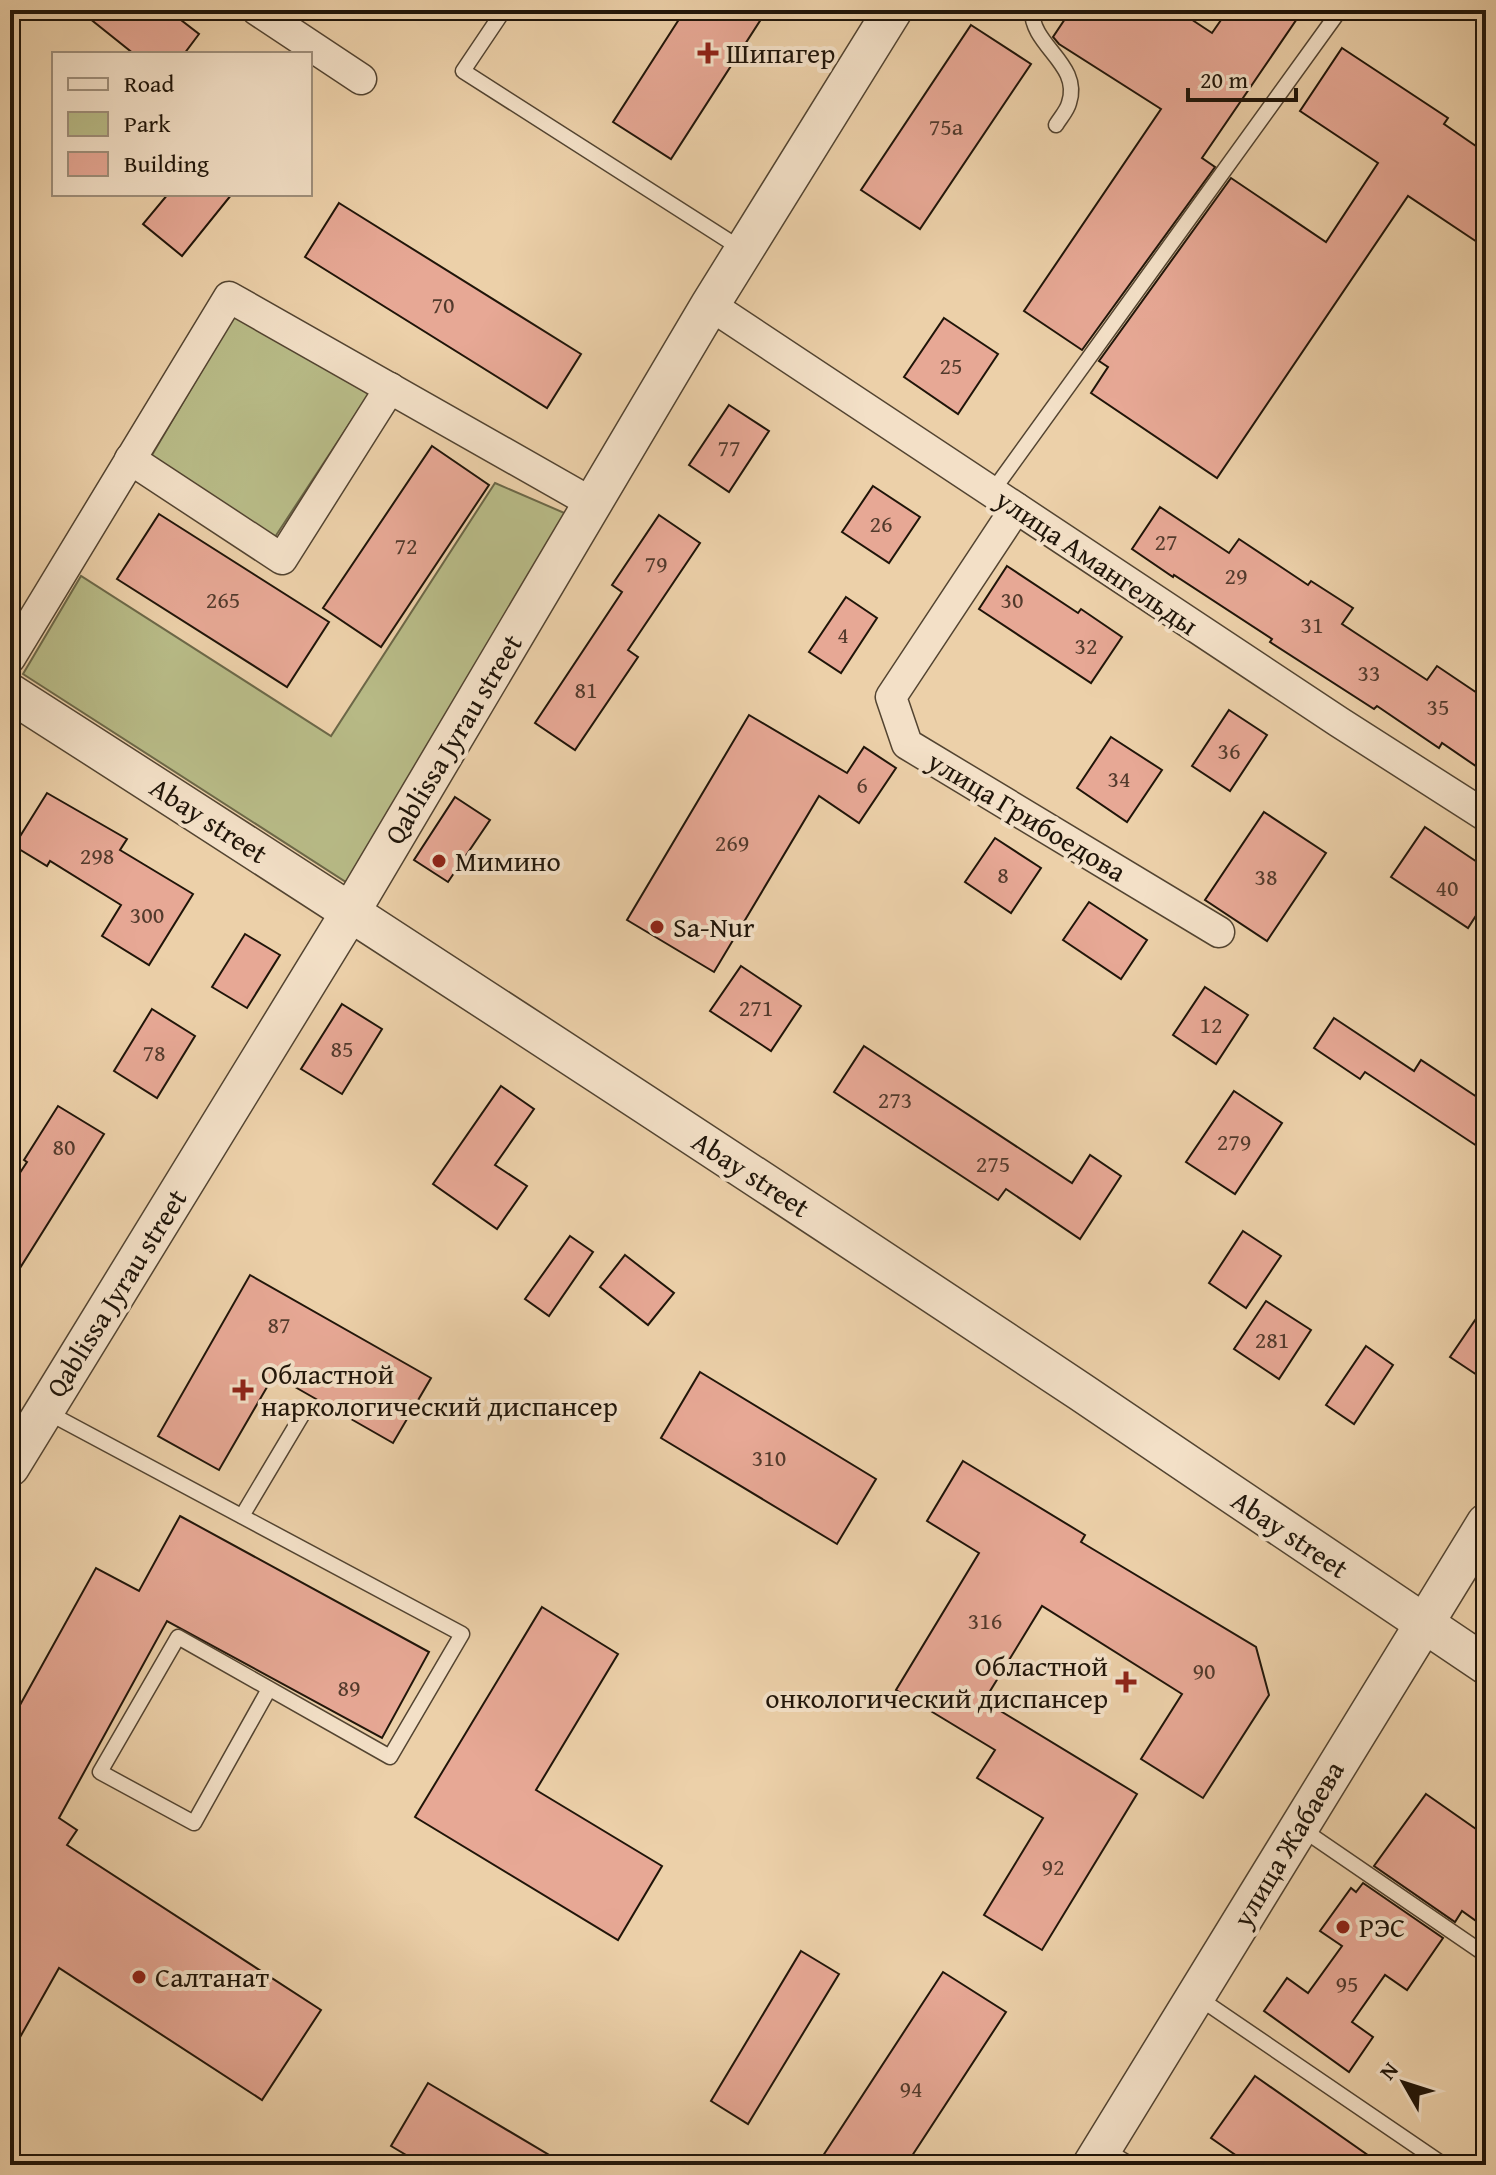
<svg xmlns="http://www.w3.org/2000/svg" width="1496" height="2175" viewBox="0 0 1496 2175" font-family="'Gentium Book Plus',serif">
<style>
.green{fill:#b8bb87;stroke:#6c6848;stroke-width:2}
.building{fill:#e7a895;stroke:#201509;stroke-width:2}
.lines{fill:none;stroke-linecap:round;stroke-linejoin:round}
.service-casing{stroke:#534431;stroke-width:17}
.minor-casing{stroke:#534431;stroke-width:33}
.tertiary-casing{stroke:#534431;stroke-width:41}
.service{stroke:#f3e0c7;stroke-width:14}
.minor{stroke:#f3e0c7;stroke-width:30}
.tertiary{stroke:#f3e0c7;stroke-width:38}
.poi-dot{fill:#8f2418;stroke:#f3e0c7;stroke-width:3}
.labels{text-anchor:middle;stroke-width:8;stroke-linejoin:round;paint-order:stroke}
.number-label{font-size:24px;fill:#523a2c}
.poi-label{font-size:28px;fill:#201509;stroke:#f3e0c7;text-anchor:start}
.street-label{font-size:28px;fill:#201509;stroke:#f3e0c7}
</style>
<rect width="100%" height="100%" fill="#ecd0a9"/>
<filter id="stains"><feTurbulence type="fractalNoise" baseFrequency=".0025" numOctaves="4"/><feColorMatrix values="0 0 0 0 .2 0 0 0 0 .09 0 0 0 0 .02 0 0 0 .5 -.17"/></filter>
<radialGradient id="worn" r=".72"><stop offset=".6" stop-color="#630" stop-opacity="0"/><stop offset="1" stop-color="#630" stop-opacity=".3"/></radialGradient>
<g class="green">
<polygon points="234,316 369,394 275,537 149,460"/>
<polygon points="495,483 569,515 349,884 23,674 81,576 331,736"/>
</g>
<g class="building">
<polygon points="79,10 168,10 199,34 184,54 134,54"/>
<polygon points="685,10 767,10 671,159 613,122"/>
<polygon points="1071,10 1177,10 1212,33 1228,10 1303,10 1202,158 1215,167 1082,350 1024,311 1161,109 1059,44 1053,37"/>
<polygon points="971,25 1031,64 920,229 861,190"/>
<polygon points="1342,48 1448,118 1444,124 1486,153 1486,248 1408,196 1217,478 1091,393 1108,367 1099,361 1231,178 1326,242 1378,163 1300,111"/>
<polygon points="168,194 232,194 182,256 143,224"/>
<polygon points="339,203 581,354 547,408 305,257"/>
<polygon points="944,318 998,354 958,414 904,377"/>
<polygon points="729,405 769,431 729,492 689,465"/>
<polygon points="432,446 489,485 381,647 323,608"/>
<polygon points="873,486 920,517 889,563 842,532"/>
<polygon points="1160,507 1229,553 1239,539 1308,585 1311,581 1353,608 1342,624 1427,680 1437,666 1486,699 1486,773 1442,743 1439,748 1377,706 1374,709 1270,642 1272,639 1174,575 1173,577 1132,549"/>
<polygon points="159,514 329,622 287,687 117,579"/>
<polygon points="659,515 700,543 628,650 638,657 575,750 535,723 622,592 612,585"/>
<polygon points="1007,566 1078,613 1081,609 1122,637 1091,683 979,609"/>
<polygon points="846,597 877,618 841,673 809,652"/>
<polygon points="1229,710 1267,735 1230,791 1192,766"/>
<polygon points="749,715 847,773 864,747 896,768 859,823 819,796 714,972 627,920"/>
<polygon points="1111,737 1162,770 1127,822 1077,788"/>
<polygon points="47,793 127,839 120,850 193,894 149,965 102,936 121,905 50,861 47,866 14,846"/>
<polygon points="455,797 490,820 448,882 414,860"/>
<polygon points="1264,812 1326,853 1267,941 1205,900"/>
<polygon points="1425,827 1486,868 1486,900 1468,928 1391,877"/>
<polygon points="995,838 1041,868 1011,913 965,882"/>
<polygon points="1089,902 1147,940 1121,979 1063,940"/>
<polygon points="245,934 280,955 247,1008 212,987"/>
<polygon points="741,966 801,1006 771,1051 710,1011"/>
<polygon points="1205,987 1248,1015 1216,1064 1173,1035"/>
<polygon points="342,1004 382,1029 342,1094 301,1069"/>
<polygon points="152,1009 195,1036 157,1098 114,1071"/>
<polygon points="1334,1018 1414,1071 1421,1060 1486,1103 1486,1152 1365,1072 1360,1079 1314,1048"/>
<polygon points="864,1046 1072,1183 1090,1155 1121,1176 1080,1239 1006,1189 998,1200 834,1092"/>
<polygon points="501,1086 534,1109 495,1165 527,1186 497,1229 433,1184"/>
<polygon points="1234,1091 1282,1123 1235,1194 1186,1162"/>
<polygon points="58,1106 104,1134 10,1284 10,1188 27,1162 24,1160"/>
<polygon points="1243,1231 1281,1256 1246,1308 1209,1283"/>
<polygon points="570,1236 593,1252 549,1316 525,1299"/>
<polygon points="625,1255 674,1293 648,1325 600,1287"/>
<polygon points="250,1275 431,1378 393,1443 274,1375 219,1470 158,1436"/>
<polygon points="1266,1301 1311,1330 1279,1379 1234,1349"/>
<polygon points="1486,1304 1486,1381 1450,1357"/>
<polygon points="1366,1346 1393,1365 1354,1424 1326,1405"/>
<polygon points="700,1372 876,1479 837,1544 661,1438"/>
<polygon points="963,1461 1085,1535 1081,1542 1256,1647 1269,1695 1203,1798 1141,1759 1182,1694 1042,1606 984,1701 1137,1794 1042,1950 984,1915 1043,1818 977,1778 995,1750 896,1690 979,1553 927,1521"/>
<polygon points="180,1516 429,1652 382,1738 167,1621 59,1818 77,1830 67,1845 321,2010 262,2100 59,1968 10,2055 10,1723 96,1568 139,1591"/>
<polygon points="542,1607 618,1654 536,1790 662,1866 618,1940 415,1817"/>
<polygon points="1426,1794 1486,1836 1486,1928 1462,1911 1455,1922 1374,1866"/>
<polygon points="1363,1883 1443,1938 1407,1990 1385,1975 1352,2022 1373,2037 1349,2072 1264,2011 1287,1978 1308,1993 1342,1946 1320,1931 1351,1888 1356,1892"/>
<polygon points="801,1951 839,1974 748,2124 711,2101"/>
<polygon points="943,1972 1006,2012 906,2165 817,2165"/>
<polygon points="1255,2076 1382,2165 1250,2165 1211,2138"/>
<polygon points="428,2083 566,2165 423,2165 391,2146"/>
</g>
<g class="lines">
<defs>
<g id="service">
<polyline points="504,10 463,71 743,250"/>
<path d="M1032 10C1031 46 1082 64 1069 103 1067 111 1060 118 1056 125"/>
<polyline points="992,492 1340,10"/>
<polyline points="45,1411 462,1634 390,1757 178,1637 100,1772 194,1823 269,1689"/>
<polyline points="242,1516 304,1412"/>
<polyline points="1299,1827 1486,1955"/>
<polyline points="1196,1996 1444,2165"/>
<polyline points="1103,2148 1131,2165"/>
</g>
<g id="minor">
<polyline points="257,10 361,79"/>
<polyline points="710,305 1339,722 1486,816"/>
<polyline points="130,459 282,559 390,388"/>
<polyline points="1016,508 891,697 907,744 1219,932"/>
<polyline points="10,658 229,297 592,503"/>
</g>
<g id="tertiary">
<path d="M10 693C369 923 726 1156 1081 1392 1216 1483 1351 1575 1486 1665"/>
<polyline points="10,1467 351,911 710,305 893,10"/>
<polyline points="1092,2165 1486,1523"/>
</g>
</defs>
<use href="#service" class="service-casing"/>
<use href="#minor" class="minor-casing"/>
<use href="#tertiary" class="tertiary-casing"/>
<use href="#service" class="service"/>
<use href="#minor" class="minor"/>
<use href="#tertiary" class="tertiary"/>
</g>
<g class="poi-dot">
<path d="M704 41h8v8h8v8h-8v8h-8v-8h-8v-8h8z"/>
<circle cx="439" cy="861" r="8"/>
<circle cx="657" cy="927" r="8"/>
<path d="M239 1378h8v8h8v8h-8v8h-8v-8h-8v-8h8z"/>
<path d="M1122 1670h8v8h8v8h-8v8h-8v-8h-8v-8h8z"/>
<circle cx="1343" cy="1927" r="8"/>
<circle cx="139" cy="1977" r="8"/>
</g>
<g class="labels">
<g class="number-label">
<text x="946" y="135">75а</text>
<text x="443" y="313">70</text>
<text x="951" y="374">25</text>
<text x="729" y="456">77</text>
<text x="881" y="532">26</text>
<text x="1166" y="550">27</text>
<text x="406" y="554">72</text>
<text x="656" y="572">79</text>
<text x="1236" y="584">29</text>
<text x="223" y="608">265</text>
<text x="1012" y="608">30</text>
<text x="1312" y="633">31</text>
<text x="843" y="643">4</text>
<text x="1086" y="654">32</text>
<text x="1369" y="681">33</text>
<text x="586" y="698">81</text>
<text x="1438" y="715">35</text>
<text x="1229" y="759">36</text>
<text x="1119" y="787">34</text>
<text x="862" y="793">6</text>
<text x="732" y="851">269</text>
<text x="97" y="864">298</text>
<text x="1003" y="883">8</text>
<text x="1266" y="885">38</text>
<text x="1447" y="896">40</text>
<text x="147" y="923">300</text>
<text x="756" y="1016">271</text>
<text x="1211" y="1033">12</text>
<text x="342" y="1057">85</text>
<text x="154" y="1061">78</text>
<text x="895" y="1108">273</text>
<text x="1234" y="1150">279</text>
<text x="64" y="1155">80</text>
<text x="993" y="1172">275</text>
<text x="279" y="1333">87</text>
<text x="1272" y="1348">281</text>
<text x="769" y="1466">310</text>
<text x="985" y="1629">316</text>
<text x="1204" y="1679">90</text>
<text x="349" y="1696">89</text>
<text x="1053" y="1875">92</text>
<text x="1347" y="1992">95</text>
<text x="911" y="2097">94</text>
</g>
<g class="poi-label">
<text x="726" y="63">Шипагер</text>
<text x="455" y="871">Мимино</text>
<text x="673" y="937">Sa-Nur</text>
<text x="261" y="1384">Областной<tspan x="261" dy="32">наркологический диспансер</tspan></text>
<text x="1108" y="1676" text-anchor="end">Областной<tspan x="1108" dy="32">онкологический диспансер</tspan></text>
<text x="1359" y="1937">РЭС</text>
<text x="155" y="1987">Салтанат</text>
</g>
<g class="street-label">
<text transform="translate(1097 562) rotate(34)" y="10">улица Амангельды</text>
<text transform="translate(453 739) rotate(-59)" y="10">Qablissa Jyrau street</text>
<text transform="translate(1027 816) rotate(31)" y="10">улица Грибоедова</text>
<text transform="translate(209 820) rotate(33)" y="10">Abay street</text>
<text transform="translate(751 1174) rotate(33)" y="10">Abay street</text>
<text transform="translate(116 1293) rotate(-58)" y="10">Qablissa Jyrau street</text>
<text transform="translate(1290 1534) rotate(34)" y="10">Abay street</text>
<text transform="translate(1288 1844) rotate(-59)" y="10">улица Жабаева</text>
</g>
</g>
<rect width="1496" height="2175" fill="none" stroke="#ecd0a9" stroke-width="40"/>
<rect x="12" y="12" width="1472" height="2151" fill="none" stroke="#201509" stroke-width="4"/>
<rect x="20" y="20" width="1456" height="2135" fill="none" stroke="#201509" stroke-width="2"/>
<rect x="52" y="52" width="260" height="144" fill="#f3e0c7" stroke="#9f8f7b" stroke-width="2"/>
<rect x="68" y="78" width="40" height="12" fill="#f3e0c7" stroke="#9f8f7b" stroke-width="2"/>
<text x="124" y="92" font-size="24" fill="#201509">Road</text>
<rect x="68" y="112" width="40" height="24" fill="#b8bb87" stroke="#9f8f7b" stroke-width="2"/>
<text x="124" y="132" font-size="24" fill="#201509">Park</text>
<rect x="68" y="152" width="40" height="24" fill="#e7a895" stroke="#9f8f7b" stroke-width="2"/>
<text x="124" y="172" font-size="24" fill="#201509">Building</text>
<g transform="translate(1404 2083) rotate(309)" stroke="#f3e0c7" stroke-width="6" paint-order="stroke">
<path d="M0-6L14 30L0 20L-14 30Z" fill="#201509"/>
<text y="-12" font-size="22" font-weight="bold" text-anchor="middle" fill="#201509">N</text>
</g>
<path d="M1188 88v12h108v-12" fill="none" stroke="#201509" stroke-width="4"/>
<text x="1200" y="88" font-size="24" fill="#201509" stroke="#f3e0c7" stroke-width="6" paint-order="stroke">20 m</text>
<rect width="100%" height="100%" filter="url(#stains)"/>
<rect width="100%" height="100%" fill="url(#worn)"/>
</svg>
